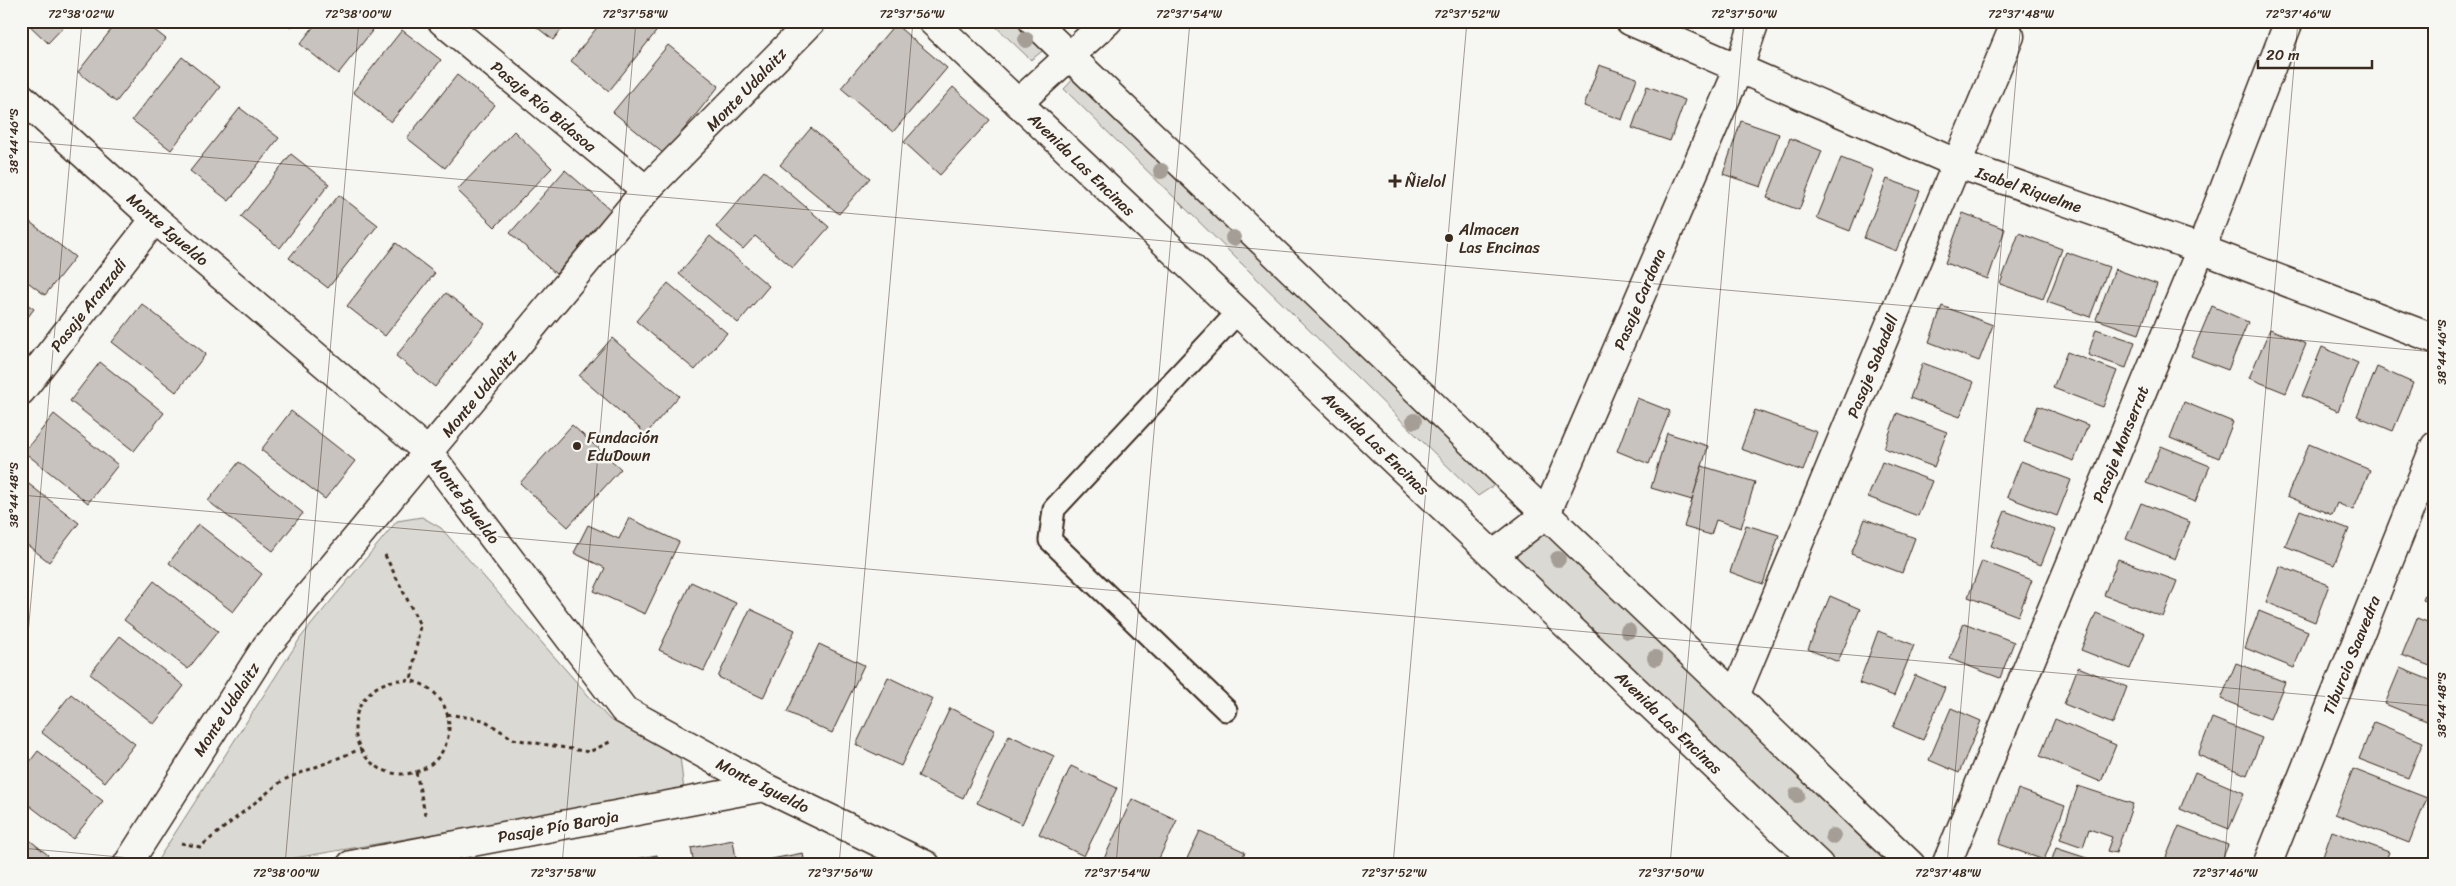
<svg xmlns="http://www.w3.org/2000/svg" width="2456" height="886" viewBox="0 0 2456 886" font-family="Sriracha,sans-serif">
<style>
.green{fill:#dad9d3;stroke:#8a8278}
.building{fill:#c8c3be;stroke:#3b2a1e}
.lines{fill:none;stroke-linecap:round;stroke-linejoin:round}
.lane-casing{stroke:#3b2a1e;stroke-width:25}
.street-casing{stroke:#3b2a1e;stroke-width:31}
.secondary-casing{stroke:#3b2a1e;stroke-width:31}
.path{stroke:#3b2a1e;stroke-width:3;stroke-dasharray:4 4;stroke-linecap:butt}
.lane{stroke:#f6f6f2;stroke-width:21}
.street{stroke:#f6f6f2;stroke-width:28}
.secondary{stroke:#f6f6f2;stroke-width:28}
.tree{fill:#a59e96}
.ticks{fill:none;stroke:#3b2a1e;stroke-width:1;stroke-opacity:0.45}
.poi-dot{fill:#3b2a1e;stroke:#f6f6f2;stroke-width:2}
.labels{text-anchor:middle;stroke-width:5;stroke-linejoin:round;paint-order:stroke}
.street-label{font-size:16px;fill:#3b2a1e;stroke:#f6f6f2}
.poi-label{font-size:16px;fill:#3b2a1e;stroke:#f6f6f2;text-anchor:start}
.neatline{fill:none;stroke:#3b2a1e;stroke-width:2}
.ticks-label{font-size:12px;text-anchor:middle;fill:#3b2a1e}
</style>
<rect width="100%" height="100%" fill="#f6f6f2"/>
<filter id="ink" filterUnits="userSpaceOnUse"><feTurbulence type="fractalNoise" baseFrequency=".02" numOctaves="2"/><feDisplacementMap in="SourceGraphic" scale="10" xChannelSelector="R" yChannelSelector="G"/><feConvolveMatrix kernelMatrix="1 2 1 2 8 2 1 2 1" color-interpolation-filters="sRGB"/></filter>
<g filter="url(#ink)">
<g class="green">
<polygon points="990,21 1018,21 1046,48 1031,60"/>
<polygon points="1077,75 1499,482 1478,496 1064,89"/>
<polygon points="1546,514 1911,865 1819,865 1493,555"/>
<polygon points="422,517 441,528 609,719 680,756 684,791 254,865 166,865 159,858 301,637 397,521"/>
</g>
<g class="building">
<polygon points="25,21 69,21 48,43"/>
<polygon points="118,21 143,21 166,39 116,102 78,72"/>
<polygon points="284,21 295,21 291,27"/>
<polygon points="318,21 380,21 338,74 300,44"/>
<polygon points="529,21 568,21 553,40"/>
<polygon points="602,21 650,21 659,28 609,91 571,61"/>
<polygon points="895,24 947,68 893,132 841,88"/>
<polygon points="402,30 441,60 391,122 353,92"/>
<polygon points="668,45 719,86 664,154 613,112"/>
<polygon points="182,57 220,87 171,150 132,120"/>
<polygon points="1599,65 1637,78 1622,120 1584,106"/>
<polygon points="457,75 495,105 445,168 407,138"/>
<polygon points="1647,86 1685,100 1670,141 1632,128"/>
<polygon points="953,87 990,120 940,175 904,142"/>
<polygon points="240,108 279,138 229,201 190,171"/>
<polygon points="1741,121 1779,134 1761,187 1723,174"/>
<polygon points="811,128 870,178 839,214 780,165"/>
<polygon points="514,131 552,168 495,227 457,190"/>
<polygon points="1790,138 1822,151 1799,210 1767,198"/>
<polygon points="291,154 329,184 280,248 241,217"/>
<polygon points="1841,158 1873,170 1850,231 1817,218"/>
<polygon points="565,170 611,210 556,274 510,233"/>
<polygon points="764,171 829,227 793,268 755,236 743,249 716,227"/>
<polygon points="1887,179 1920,191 1896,251 1864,238"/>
<polygon points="339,195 378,225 328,288 289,258"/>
<polygon points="1963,213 2005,229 1988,279 1945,263"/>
<polygon points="21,215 75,257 45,295 21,277"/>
<polygon points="2019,233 2062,249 2043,299 2000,284"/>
<polygon points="710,236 769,286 738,323 679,274"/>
<polygon points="396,243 435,273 385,336 347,306"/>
<polygon points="2066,252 2109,267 2090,317 2047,302"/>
<polygon points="2115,269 2157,284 2139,334 2096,319"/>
<polygon points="668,283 727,333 695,370 636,321"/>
<polygon points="446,293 485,323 435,387 396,356"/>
<polygon points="21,300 34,309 21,326"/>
<polygon points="142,304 206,354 176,392 112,342"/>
<polygon points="1942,306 1993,325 1979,361 1929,342"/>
<polygon points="2212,306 2248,322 2228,370 2191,356"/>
<polygon points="2096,329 2135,342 2126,368 2088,355"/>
<polygon points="2270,329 2306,344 2286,393 2249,378"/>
<polygon points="612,338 679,396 646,434 579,376"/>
<polygon points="2322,347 2358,363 2338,411 2302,396"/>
<polygon points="2067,352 2117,371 2103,407 2053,388"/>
<polygon points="100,362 164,413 134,451 70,401"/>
<polygon points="1923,363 1974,382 1960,417 1910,398"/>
<polygon points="2377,367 2413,383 2393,431 2357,416"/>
<polygon points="1637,398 1670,411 1649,464 1617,451"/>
<polygon points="2184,402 2233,422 2219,458 2170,438"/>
<polygon points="2038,406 2088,425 2074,461 2024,442"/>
<polygon points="1755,410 1817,432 1803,471 1741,449"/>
<polygon points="291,411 355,461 325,499 261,450"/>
<polygon points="1897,413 1947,432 1934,467 1884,448"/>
<polygon points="54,414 118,465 88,503 24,452"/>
<polygon points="572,425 621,469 568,527 520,483"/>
<polygon points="1667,433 1708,446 1692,500 1651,488"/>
<polygon points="2309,444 2370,470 2353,510 2337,503 2332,515 2287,496"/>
<polygon points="2161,446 2210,466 2195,502 2146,483"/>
<polygon points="2021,461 2071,480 2057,516 2007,497"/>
<polygon points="239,462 303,513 273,551 208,501"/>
<polygon points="1882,462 1932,481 1918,516 1868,497"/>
<polygon points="1702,466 1755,482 1741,528 1716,520 1711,535 1684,527"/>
<polygon points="21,478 79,523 49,562 21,540"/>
<polygon points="2141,503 2190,522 2175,559 2126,539"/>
<polygon points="2300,510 2349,529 2334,565 2285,546"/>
<polygon points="2005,511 2055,530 2041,565 1991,546"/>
<polygon points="629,518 679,542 645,614 594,591 605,568 574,553 588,525 619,539"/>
<polygon points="1865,519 1915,538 1902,573 1851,554"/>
<polygon points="198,524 262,574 233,612 169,563"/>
<polygon points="1746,525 1779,535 1763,584 1730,572"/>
<polygon points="2118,559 2177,581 2163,617 2104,595"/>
<polygon points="1982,561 2032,580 2018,616 1968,597"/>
<polygon points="2280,566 2329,585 2315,622 2266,602"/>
<polygon points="2435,572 2435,605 2423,600"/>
<polygon points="154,581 218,631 188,669 124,620"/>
<polygon points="691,582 736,603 704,671 659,650"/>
<polygon points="1830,596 1860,609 1838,662 1808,649"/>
<polygon points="750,609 795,630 763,698 718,677"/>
<polygon points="2259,611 2308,631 2294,668 2245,648"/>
<polygon points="2096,613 2145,633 2130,669 2081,650"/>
<polygon points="2417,618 2435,625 2435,668 2402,655"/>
<polygon points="1964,623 2014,642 2000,678 1950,659"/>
<polygon points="1878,631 1914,645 1894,696 1859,683"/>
<polygon points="120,636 184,686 154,724 90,674"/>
<polygon points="819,644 864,665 832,733 787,712"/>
<polygon points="2236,663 2285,682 2270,719 2221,699"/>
<polygon points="2078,667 2127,687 2113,724 2064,704"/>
<polygon points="2400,668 2435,682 2434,724 2385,704"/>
<polygon points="1915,675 1945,688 1923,740 1893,727"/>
<polygon points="888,677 933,699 901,766 856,745"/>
<polygon points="71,694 135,744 105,782 41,732"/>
<polygon points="950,708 995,730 963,798 918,776"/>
<polygon points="1951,708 1981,721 1959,773 1929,760"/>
<polygon points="2212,718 2262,738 2247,775 2198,755"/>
<polygon points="2055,719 2116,745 2101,782 2040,756"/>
<polygon points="2374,722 2423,742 2408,778 2359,759"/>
<polygon points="1009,735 1054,756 1022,824 977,803"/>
<polygon points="38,751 103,801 73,839 21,799 21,773"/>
<polygon points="1071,766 1117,788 1084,856 1039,834"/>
<polygon points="2353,769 2427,798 2409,843 2335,814"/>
<polygon points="2195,772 2244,793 2229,829 2180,809"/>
<polygon points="2078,786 2133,804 2116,853 2107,851 2112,837 2089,829 2083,847 2060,839"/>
<polygon points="2018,789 2065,806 2044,860 1999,844"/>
<polygon points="1132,799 1177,820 1156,865 1101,865"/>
<polygon points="2179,826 2228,845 2220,865 2171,865 2164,862"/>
<polygon points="1200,831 1245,852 1239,865 1184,865"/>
<polygon points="2332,831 2389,852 2384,865 2320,865"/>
<polygon points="21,833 48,855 40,865 21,865"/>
<polygon points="733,840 737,865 694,865 691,848"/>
<polygon points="2056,848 2105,864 2050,865"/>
<polygon points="803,853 805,865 762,865 761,861"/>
<polygon points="657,855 659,865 615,865 615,863"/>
<polygon points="2430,856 2435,858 2435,865 2427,865"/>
</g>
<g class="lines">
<defs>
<polyline id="lane" points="1226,710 1050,540 1054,509 1238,312"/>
<g id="street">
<polyline points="442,21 646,190"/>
<polyline points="1630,21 1956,163 2201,249 2435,339"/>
<polyline points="21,97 155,219 429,453 624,710 764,787 926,865"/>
<polyline points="1018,103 1108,21"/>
<polyline points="21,391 155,219"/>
<polyline points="1493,555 1546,514 1739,68 1755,21"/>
<polyline points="1735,696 2010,36"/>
<polyline points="127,865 266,647 646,190 812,21"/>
<polyline points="351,865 764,787"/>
<polyline points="1946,865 2201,249 2289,21"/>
<polyline points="2267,865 2435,446"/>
</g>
<g id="secondary">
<polyline points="932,21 1819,865"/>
<polyline points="1033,21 1911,865"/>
</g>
</defs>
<use href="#lane" class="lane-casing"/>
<use href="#street" class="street-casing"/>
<use href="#secondary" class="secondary-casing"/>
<g class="path">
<polyline points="385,555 420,625 411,681"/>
<circle cx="402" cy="727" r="47"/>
<polyline points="447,714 484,720 513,739 589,752 610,742"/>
<polyline points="416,772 426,818"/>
<polyline points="181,843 200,847 283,780 361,749"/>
</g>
<use href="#lane" class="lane"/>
<use href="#street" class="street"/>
<use href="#secondary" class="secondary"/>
</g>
<g class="tree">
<circle cx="1026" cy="40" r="8"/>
<circle cx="1161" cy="171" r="8"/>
<circle cx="1233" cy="238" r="8"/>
<circle cx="1414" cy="421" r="8"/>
<circle cx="1558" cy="559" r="8"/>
<circle cx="1628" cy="631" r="8"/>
<circle cx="1655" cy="658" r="8"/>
<circle cx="1797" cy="795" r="8"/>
<circle cx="1833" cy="836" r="8"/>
</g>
</g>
<path class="ticks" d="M21 141 2435 352M21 495 2435 706M21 714 82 21M21 848 207 865M285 865 359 21M562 865 636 21M839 865 913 21M1116 865 1190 21M1393 865 1467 21M1670 865 1744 21M1947 865 2021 21M2224 865 2298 21"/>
<g class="poi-dot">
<path d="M1392.5 173.5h5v5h5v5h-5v5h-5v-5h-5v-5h5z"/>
<circle cx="1449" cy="238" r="5"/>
<circle cx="577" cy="446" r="5"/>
</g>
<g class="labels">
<g class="street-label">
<text transform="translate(746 89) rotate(-46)" y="6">Monte Udalaitz</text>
<text transform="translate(544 106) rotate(40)" y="6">Pasaje Río Bidasoa</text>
<text transform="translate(1082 164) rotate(44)" y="6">Avenida Las Encinas</text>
<text transform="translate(2029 189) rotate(19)" y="6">Isabel Riquelme</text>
<text transform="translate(168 229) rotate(41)" y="6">Monte Igueldo</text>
<text transform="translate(1639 299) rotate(-67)" y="6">Pasaje Cardona</text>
<text transform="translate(88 305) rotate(-52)" y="6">Pasaje Aranzadi</text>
<text transform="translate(1872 366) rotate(-68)" y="6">Pasaje Sabadell</text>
<text transform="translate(479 393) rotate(-50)" y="6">Monte Udalaitz</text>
<text transform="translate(1376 443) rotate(44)" y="6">Avenida Las Encinas</text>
<text transform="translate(2120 444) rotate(-68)" y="6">Pasaje Monserrat</text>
<text transform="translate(466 501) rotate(53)" y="6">Monte Igueldo</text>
<text transform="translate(2351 655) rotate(-68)" y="6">Tiburcio Saavedra</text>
<text transform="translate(226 709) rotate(-57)" y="6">Monte Udalaitz</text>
<text transform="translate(1669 722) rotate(44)" y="6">Avenida Las Encinas</text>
<text transform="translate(763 785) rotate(27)" y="6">Monte Igueldo</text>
<text transform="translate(558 826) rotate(-10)" y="6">Pasaje Pío Baroja</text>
</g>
<g class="poi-label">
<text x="1405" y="187">Ñielol</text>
<text x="1459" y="235">Almacen<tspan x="1459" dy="18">Las Encinas</tspan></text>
<text x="587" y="443">Fundación<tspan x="587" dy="18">EduDown</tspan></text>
</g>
</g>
<rect width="2456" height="886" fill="none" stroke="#f6f6f2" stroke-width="55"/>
<path d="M2258 60v8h114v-8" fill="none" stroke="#3b2a1e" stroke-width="2.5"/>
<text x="2266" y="60" font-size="15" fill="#3b2a1e" stroke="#f6f6f2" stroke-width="4" paint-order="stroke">20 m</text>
<rect x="28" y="28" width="2400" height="830" class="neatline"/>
<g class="ticks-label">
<text x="81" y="18">72°38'02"W</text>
<text x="358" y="18">72°38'00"W</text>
<text x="635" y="18">72°37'58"W</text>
<text x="912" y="18">72°37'56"W</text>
<text x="1189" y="18">72°37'54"W</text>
<text x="1467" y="18">72°37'52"W</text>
<text x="1744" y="18">72°37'50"W</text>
<text x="2021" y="18">72°37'48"W</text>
<text x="2298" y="18">72°37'46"W</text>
<text transform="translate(14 141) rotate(-90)" y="4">38°44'46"S</text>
<text transform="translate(2442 352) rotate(-90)" y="4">38°44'46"S</text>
<text transform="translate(14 495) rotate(-90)" y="4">38°44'48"S</text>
<text transform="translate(2442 705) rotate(-90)" y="4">38°44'48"S</text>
<text x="286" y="877">72°38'00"W</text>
<text x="563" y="877">72°37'58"W</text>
<text x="840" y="877">72°37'56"W</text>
<text x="1117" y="877">72°37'54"W</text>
<text x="1394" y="877">72°37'52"W</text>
<text x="1671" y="877">72°37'50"W</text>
<text x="1948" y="877">72°37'48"W</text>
<text x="2225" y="877">72°37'46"W</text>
</g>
</svg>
